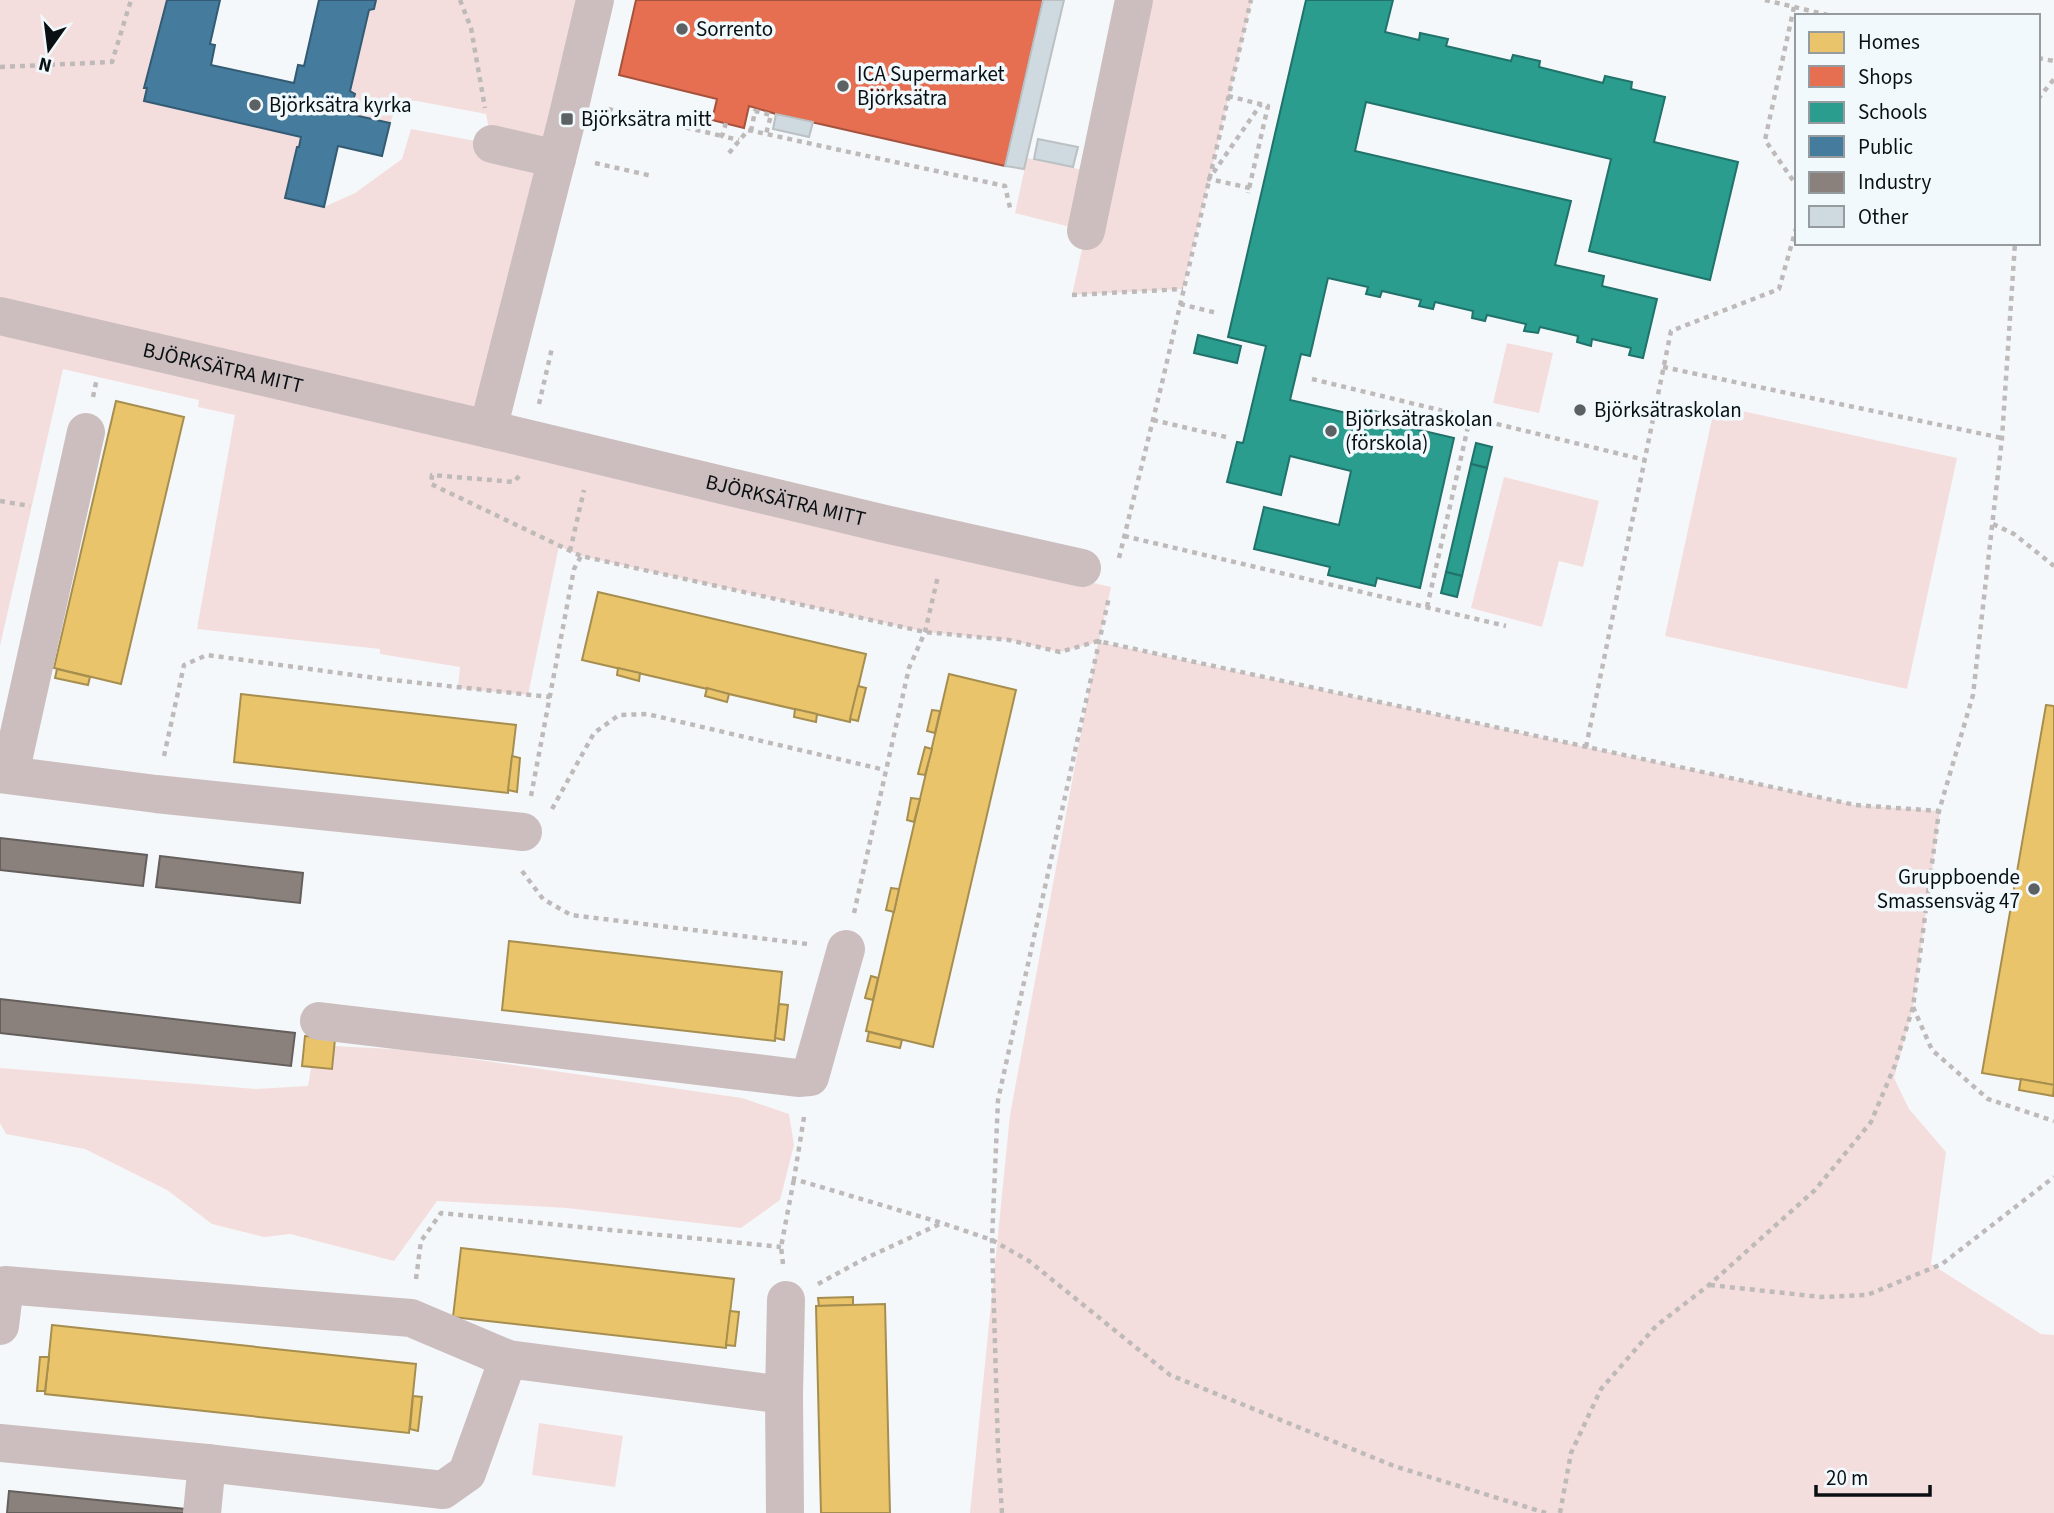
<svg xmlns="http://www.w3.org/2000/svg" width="2054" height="1513" viewBox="0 0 2054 1513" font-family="'Source Sans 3',sans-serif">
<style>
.green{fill:#f4dedd}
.homes{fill:#e9c46a;stroke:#a68e50;stroke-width:2}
.shops{fill:#e76f51;stroke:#a5523e;stroke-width:2}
.schools{fill:#2a9d8f;stroke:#20726a;stroke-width:2}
.public{fill:#457b9d;stroke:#335b74;stroke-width:2}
.industry{fill:#8a817c;stroke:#645f5c;stroke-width:2}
.building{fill:#ced9e0;stroke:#bbc0c3;stroke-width:2}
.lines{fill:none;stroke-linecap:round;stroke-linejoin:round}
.path{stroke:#bfbaba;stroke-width:4.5;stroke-dasharray:5 5;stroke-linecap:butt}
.minor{stroke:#ccbebe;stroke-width:38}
.poi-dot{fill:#5c6164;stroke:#f2f9fd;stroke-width:2.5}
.labels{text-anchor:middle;stroke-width:7;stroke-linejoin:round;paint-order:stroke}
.poi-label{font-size:21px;fill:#0a0f13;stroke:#f2f9fd;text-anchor:start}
.street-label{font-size:21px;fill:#0a0f13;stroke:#f2f9fd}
</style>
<rect width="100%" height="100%" fill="#f5f8fa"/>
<g class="green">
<polygon points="0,0 167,0 145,87 147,88 144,101 301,137 299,147 296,148 285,198 324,207 355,193 402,159 411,129 492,144 486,114 417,101 399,101 390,123 345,113 346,109 351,108 355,95 350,91 369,10 374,9 376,0 595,0 488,429 0,316"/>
<polygon points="1134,0 1252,0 1183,289 1072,295 1086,231 1015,213 1027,158 1097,173"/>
<polygon points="0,330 1111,587 1099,642 1855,805 1940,811 1913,1007 1894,1078 1909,1109 1946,1152 1931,1264 2041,1334 2054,1335 2054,1513 970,1513 1010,1115 1098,642 1060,652 1009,640 925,632 581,556 559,546 528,695 458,688 460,667 380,654 380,649 197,629 235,415 198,407 199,400 63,369 0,646"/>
<polygon points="1507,343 1553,353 1539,413 1493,403"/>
<polygon points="1715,405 1957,458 1907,689 1665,636"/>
<polygon points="1504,477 1599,501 1583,567 1559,561 1542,627 1471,608"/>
<polygon points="315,1045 410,1050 742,1098 789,1114 794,1145 780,1200 741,1228 567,1208 437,1201 394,1261 290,1234 264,1237 212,1224 167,1190 85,1149 6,1134 0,1123 0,1068 256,1089 308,1086"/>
<polygon points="539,1423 623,1436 615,1487 532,1475"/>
</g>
<g class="homes">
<polygon points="116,401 184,417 121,684 54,668"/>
<polygon points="598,592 866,654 850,722 582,660"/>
<polygon points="618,668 640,673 639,681 617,675"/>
<polygon points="57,669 90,677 88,685 55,678"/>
<polygon points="949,674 1016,690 933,1047 866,1031"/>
<polygon points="858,686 866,688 858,721 850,719"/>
<polygon points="707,688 729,694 727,702 705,696"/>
<polygon points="241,694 516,725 508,793 234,762"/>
<polygon points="2046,705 2054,706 2054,1085 1982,1073"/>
<polygon points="795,709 817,714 816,722 794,717"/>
<polygon points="932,710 940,711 935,733 927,731"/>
<polygon points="925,747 932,749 925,775 918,774"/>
<polygon points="512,756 520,758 517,792 508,790"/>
<polygon points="911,798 920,799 914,822 907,820"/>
<polygon points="891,888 899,889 894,912 886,910"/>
<polygon points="509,941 782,972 775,1041 502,1010"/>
<polygon points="871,976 878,978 873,1000 865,998"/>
<polygon points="779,1004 788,1005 784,1040 775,1038"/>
<polygon points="869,1032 902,1040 900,1048 867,1041"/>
<polygon points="305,1036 335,1039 332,1069 302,1066"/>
<polygon points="2021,1079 2054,1085 2053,1096 2019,1090"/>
<polygon points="461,1248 734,1279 726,1348 453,1317"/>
<polygon points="853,1297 853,1305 819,1306 818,1298"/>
<polygon points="885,1304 890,1513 821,1513 816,1306"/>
<polygon points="730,1311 739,1312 735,1346 726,1345"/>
<polygon points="52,1325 416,1364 409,1433 45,1394"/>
<polygon points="40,1357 49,1357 45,1391 37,1391"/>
<polygon points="413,1396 422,1397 418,1431 410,1429"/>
</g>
<polygon class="shops" points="636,0 1043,0 1005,166 776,114 749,106 744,128 712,120 717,99 619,75"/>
<g class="schools">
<polygon points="1306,0 1393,0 1385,32 1419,40 1420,33 1448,39 1446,46 1511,61 1513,55 1540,61 1539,67 1603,83 1605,76 1632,82 1631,89 1665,97 1654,142 1738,162 1710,280 1589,251 1611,159 1366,102 1355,151 1571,201 1555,265 1604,276 1602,286 1657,299 1643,358 1629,355 1631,348 1592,339 1591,346 1577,342 1578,336 1540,327 1538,333 1524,331 1526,324 1487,315 1485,321 1472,318 1473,311 1435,302 1433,309 1419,306 1421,300 1382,291 1380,297 1366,294 1368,287 1328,278 1310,356 1301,354 1290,400 1364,417 1365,409 1413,420 1411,428 1454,438 1420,588 1377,578 1375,586 1328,575 1330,567 1254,549 1264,507 1339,525 1351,471 1290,456 1281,495 1227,482 1237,442 1243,443 1266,346 1228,337"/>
<polygon points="1198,335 1241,346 1237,363 1194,353"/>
<polygon points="1476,443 1492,447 1487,468 1471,464"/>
<polygon points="1471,464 1487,468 1462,576 1446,572"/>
<polygon points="1446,572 1462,576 1457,597 1441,593"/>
</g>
<polygon class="public" points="167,0 220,0 210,44 215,45 211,65 294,83 298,65 304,66 319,0 376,0 374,9 369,10 350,91 355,94 351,108 346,109 345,113 390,123 382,156 338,146 324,207 285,198 297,147 299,147 301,137 144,101 147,88 144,88"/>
<g class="industry">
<polygon points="0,838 147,855 143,886 0,870"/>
<polygon points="160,856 303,873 300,903 156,887"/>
<polygon points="0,999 295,1033 291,1066 0,1033"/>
<polygon points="9,1491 195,1510 195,1513 7,1513"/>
</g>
<g class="building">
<polygon points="1043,0 1064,0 1024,169 1005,166"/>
<polygon points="776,114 813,122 809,137 773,129"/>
<polygon points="1038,139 1078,147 1073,167 1034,159"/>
</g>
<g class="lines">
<g class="path">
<polyline points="460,0 471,28 485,108"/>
<polyline points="1765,0 1832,16"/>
<polyline points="1794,7 1765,140 1797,186"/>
<polyline points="2038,58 2054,61"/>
<polyline points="0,67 112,62 131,0"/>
<polyline points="1228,96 1268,106 1248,193"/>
<polyline points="2038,99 2054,79"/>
<polyline points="608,109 722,136"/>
<polyline points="726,123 722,136 739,140"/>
<polyline points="751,131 755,111 771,115 766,134"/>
<polyline points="729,153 748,130 1005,186 1011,212"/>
<polyline points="595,163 652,176"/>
<polyline points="1250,188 1209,179 1261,104"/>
<polyline points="1072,295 1183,289"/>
<polyline points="1180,304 1217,313"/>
<polyline points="1663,367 2002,438"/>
<polyline points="1312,379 1645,460"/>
<polyline points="93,397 97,378"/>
<polyline points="539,404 552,348"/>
<polyline points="1153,420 1226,437"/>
<polyline points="519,476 514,482 432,475 431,484 581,556"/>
<polyline points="0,501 30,506"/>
<polyline points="1993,524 2014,534 2054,566"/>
<polyline points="1124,536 1506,626"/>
<polyline points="570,551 584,490"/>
<polyline points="1119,558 1162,383 1251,0"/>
<polyline points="1427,607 1470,418"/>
<polyline points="1586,747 1671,331 1779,289 1797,225"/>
<polyline points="164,756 184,665 207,655 383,679 550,697"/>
<polyline points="531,796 574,569 581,556 925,632 1009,640 1060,652 1098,641 1855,805 1939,811"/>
<polyline points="552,809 594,733 619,715 647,714 885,770"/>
<polyline points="522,871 543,899 571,915 807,944"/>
<polyline points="854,913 909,668 925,632 938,576"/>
<polyline points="1913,1007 1932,1050 1988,1099 2054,1121"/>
<polyline points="804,1117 794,1179 942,1223 992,1240 1029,1261 1170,1375 1394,1466 1546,1513"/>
<polyline points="783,1264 781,1247 794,1179"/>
<polyline points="416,1279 421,1241 441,1213 781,1247"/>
<polyline points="818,1284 864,1259 942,1223"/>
<polyline points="1710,1285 1821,1297 1867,1295 1942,1264 2054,1177"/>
<polyline points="1002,1513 998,1449 992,1240 998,1100 1109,597"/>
<polyline points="1560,1513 1571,1453 1601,1389 1656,1326 1709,1285 1815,1190 1871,1122 1895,1065 1913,1007 1939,811 1973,695 2002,438 2015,243"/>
</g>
<g class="minor">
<polyline points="492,144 557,159"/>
<polyline points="1086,231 1134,0"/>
<path id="s1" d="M0 316 488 429 885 524 1082 568"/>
<polyline points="488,429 567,119 595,0"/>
<polyline points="0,774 156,794 523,832"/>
<polyline points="10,774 86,432"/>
<polyline points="319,1021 798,1078 810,1077 846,949"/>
<polyline points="0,1326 5,1285 411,1318 508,1359"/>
<polyline points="784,1395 786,1300"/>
<polyline points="0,1443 207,1463 443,1490 467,1473 508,1359 784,1395 785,1513"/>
<polyline points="202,1513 207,1463"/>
</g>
</g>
<g class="poi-dot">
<circle cx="682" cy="29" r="7"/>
<circle cx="843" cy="86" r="7"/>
<circle cx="255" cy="105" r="7"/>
<rect x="560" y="112" width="14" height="14" rx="3.5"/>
<circle cx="1580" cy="410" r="7"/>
<circle cx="1331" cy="431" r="7"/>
<circle cx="2034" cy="889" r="7"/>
</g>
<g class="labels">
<g class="poi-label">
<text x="696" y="36">Sorrento</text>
<text x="857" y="81">ICA Supermarket<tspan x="857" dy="24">Björksätra</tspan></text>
<text x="269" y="112">Björksätra kyrka</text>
<text x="581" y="126">Björksätra mitt</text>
<text x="1594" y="417">Björksätraskolan</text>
<text x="1345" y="426">Björksätraskolan<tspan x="1345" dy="24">(förskola)</tspan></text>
<text x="2020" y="884" text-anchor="end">Gruppboende<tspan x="2020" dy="24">Smassensväg 47</tspan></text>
</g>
<g class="street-label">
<text dy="7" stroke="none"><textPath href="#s1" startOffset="229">BJÖRKSÄTRA MITT</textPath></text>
<text dy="7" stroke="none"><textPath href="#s1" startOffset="807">BJÖRKSÄTRA MITT</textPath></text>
</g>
</g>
<rect x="1795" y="14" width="245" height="231" fill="#f2f9fd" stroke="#959b9f" stroke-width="2"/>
<rect x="1809" y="32" width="35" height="21" fill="#e9c46a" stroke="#959b9f" stroke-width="2"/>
<text x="1858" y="49" font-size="21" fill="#0a0f13">Homes</text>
<rect x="1809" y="66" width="35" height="21" fill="#e76f51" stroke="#959b9f" stroke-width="2"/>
<text x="1858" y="84" font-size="21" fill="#0a0f13">Shops</text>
<rect x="1809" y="102" width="35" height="21" fill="#2a9d8f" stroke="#959b9f" stroke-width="2"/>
<text x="1858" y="119" font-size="21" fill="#0a0f13">Schools</text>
<rect x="1809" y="136" width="35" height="21" fill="#457b9d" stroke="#959b9f" stroke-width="2"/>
<text x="1858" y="154" font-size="21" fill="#0a0f13">Public</text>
<rect x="1809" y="172" width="35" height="21" fill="#8a817c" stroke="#959b9f" stroke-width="2"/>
<text x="1858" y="189" font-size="21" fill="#0a0f13">Industry</text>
<rect x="1809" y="206" width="35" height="21" fill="#ced9e0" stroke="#959b9f" stroke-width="2"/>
<text x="1858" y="224" font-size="21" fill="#0a0f13">Other</text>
<g transform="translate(49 49) rotate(194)" stroke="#f2f9fd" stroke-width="5" paint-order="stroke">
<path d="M0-5L12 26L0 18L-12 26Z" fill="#0a0f13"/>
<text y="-10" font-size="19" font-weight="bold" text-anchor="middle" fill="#0a0f13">N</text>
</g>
<path d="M1816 1485v10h114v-10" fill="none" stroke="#0a0f13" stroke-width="3.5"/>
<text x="1826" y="1485" font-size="21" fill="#0a0f13" stroke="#f2f9fd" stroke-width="5" paint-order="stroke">20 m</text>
</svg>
